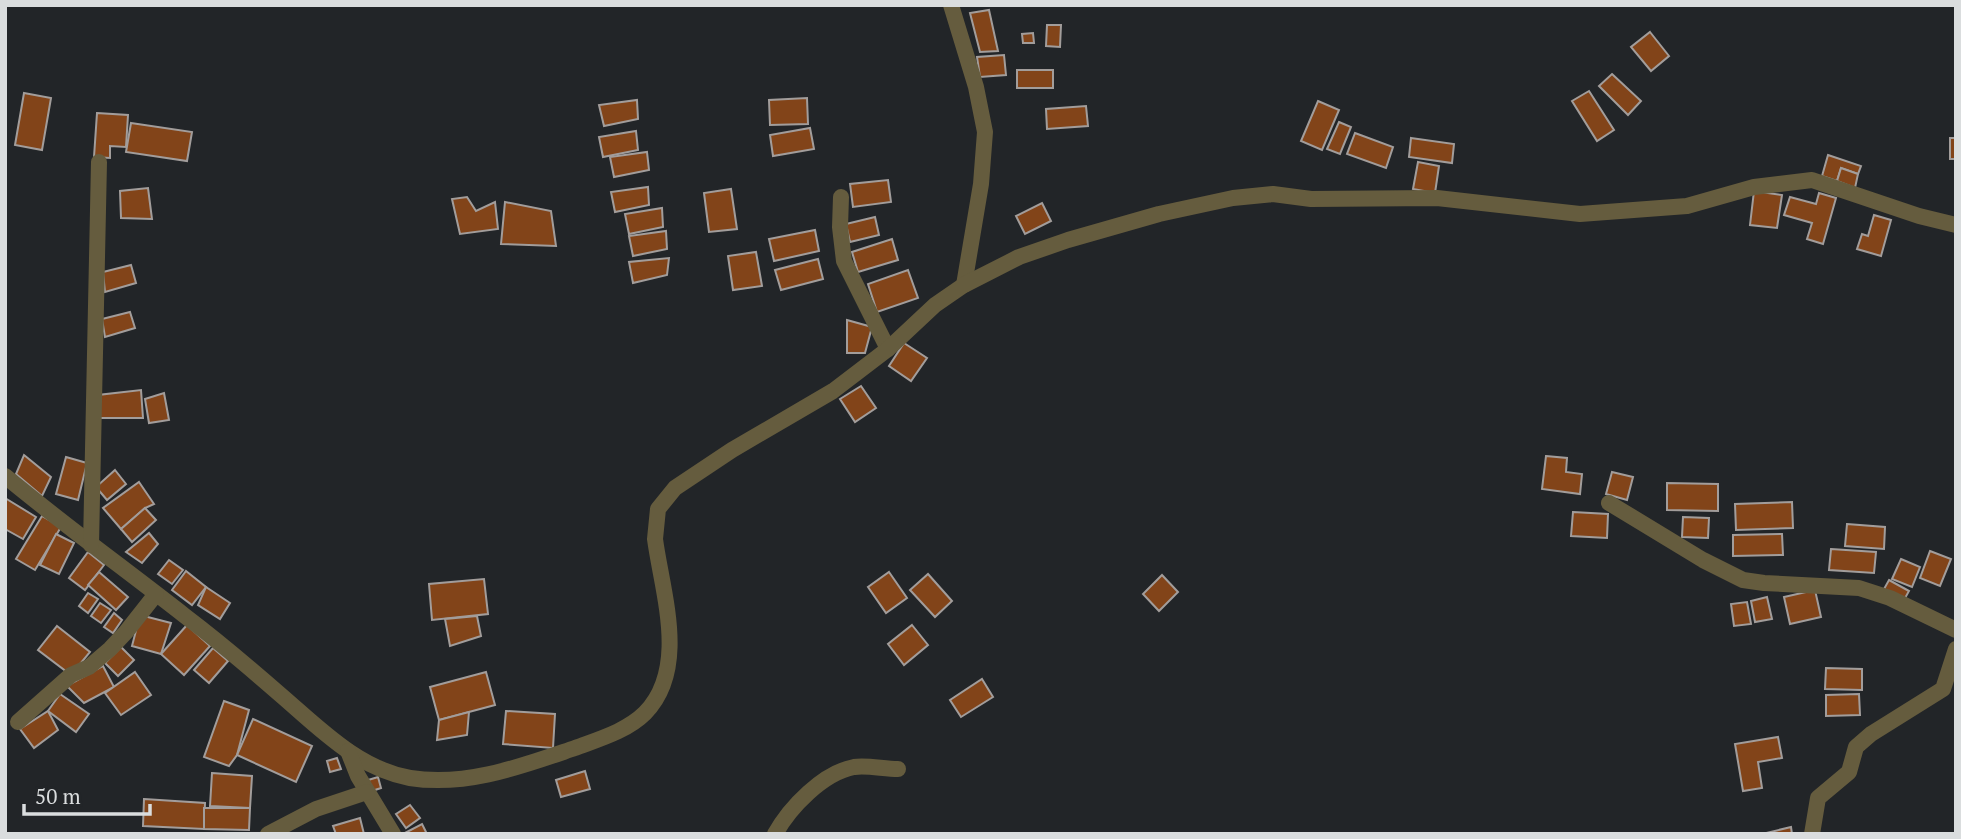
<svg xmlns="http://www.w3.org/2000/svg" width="1961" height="839" viewBox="0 0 1961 839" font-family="'PT Serif',serif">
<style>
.building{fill:#824419;stroke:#a29d9b;stroke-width:2}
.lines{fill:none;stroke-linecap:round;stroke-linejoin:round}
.street{stroke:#655c3e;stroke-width:16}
</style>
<rect width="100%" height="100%" fill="#222528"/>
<g class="building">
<polygon points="989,10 998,51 980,52 970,13"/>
<polygon points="1047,25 1061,25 1060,47 1046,46"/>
<polygon points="1650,32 1669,56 1651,71 1631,47"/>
<polygon points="1033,33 1034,43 1023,43 1022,34"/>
<polygon points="1004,55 1006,75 980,77 977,57"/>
<rect x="1017" y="70" width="36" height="18"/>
<polygon points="1612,74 1641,101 1628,115 1599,86"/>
<polygon points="1589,91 1614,130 1597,141 1572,101"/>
<polygon points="24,93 51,98 42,150 15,145"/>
<polygon points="807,98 808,124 770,125 769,100"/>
<polygon points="637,100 638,119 604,126 599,105"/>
<polygon points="1318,101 1339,110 1322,150 1301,141"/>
<polygon points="1086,106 1088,126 1047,129 1046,109"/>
<polygon points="97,113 128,115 126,147 110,146 110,158 94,157"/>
<polygon points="1339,122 1351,127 1340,154 1327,149"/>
<polygon points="131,123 192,132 187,161 126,152"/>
<polygon points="810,128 814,149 773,156 770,135"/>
<polygon points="636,131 638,150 603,157 599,137"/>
<polygon points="1355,133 1393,147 1386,168 1347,154"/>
<polygon points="1411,138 1454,144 1452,163 1409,157"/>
<rect x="1950" y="138" width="6" height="21"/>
<polygon points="647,152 649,170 614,177 610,157"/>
<polygon points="1828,155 1861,166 1858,174 1841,168 1837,181 1822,176"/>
<polygon points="1418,162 1439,166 1435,193 1413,189"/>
<polygon points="1841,168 1858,174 1855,188 1837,181"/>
<polygon points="888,180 891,202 853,207 850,184"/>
<polygon points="648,187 649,205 615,212 611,192"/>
<polygon points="148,188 152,219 121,218 120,191"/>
<polygon points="731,189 737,229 709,232 704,193"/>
<polygon points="1754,191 1782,195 1777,228 1750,225"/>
<polygon points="1819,193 1836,198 1823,244 1807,239 1812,223 1784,215 1790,197 1816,204"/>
<polygon points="467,197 476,211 495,202 498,229 460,234 452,199"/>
<polygon points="505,202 551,211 556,246 501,244"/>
<polygon points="1042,203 1051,221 1025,234 1016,216"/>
<polygon points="662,208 663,227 629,234 625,214"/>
<polygon points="1874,215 1891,220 1881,256 1857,249 1862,234 1868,236"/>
<polygon points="875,217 879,235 850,242 846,224"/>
<polygon points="815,230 819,251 774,261 769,239"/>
<polygon points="666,231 667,249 633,256 629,236"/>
<polygon points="892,239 898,260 858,272 852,252"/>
<polygon points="756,252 762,286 733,290 728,256"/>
<polygon points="669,258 667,275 633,283 629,262"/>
<polygon points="818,259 823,279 781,290 775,270"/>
<polygon points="131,265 136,283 105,292 103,272"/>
<polygon points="908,270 918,298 877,312 868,284"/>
<polygon points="130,312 135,328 105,337 102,319"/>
<polygon points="847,320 872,327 865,353 847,353"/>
<polygon points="904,343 927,358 911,381 889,366"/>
<polygon points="861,386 876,408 855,422 840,399"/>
<polygon points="141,390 143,418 99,418 98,395"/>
<polygon points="164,393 169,420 149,423 145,399"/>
<polygon points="24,455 51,477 42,496 16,474"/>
<polygon points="1546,456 1567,458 1566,472 1582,474 1580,494 1542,489"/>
<polygon points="66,457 87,463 78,500 56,494"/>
<polygon points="115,470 126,484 107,500 96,487"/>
<polygon points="1612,472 1633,477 1627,500 1606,494"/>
<polygon points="139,482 154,504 145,508 121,529 103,508"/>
<polygon points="1667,483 1718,484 1718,511 1667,510"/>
<polygon points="5,498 36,517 23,539 5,529"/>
<polygon points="1792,502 1793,528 1736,530 1735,504"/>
<polygon points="145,508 156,520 132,542 121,529"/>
<polygon points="1573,512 1608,514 1607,538 1571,536"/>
<polygon points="42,516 61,527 35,570 16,559"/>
<polygon points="1683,517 1709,518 1708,538 1682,537"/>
<polygon points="1847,524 1885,527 1884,549 1845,546"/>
<polygon points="149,533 158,544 142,563 126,552"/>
<polygon points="56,534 74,543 59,574 40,565"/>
<polygon points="1782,534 1783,555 1733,556 1733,535"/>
<polygon points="1831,549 1876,552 1874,573 1829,570"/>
<polygon points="1930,551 1951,559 1940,586 1920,578"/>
<polygon points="88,552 104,565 85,590 69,578"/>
<polygon points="1901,559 1920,567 1912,587 1892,579"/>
<polygon points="169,560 183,570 172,584 158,574"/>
<polygon points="186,571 206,587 192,605 172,590"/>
<polygon points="99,572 128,597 116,610 88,585"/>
<polygon points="889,572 907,598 886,613 868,587"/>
<polygon points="928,574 952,601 935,617 910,590"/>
<polygon points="1162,575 1178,592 1159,611 1143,594"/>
<polygon points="484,579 488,614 432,620 429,584"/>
<polygon points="1889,580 1909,591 1904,600 1884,589"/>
<polygon points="206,587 230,603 220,619 198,605"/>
<polygon points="1815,590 1821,617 1790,624 1784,597"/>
<polygon points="88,593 98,599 88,613 79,606"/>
<polygon points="1767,597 1772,619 1755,622 1751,601"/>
<polygon points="1747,602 1751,624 1734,626 1731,604"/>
<polygon points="100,603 111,610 101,623 91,616"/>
<polygon points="114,613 122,620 113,633 104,627"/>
<polygon points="140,615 171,623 161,654 132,646"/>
<polygon points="477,616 481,636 450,646 445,619"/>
<polygon points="187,625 210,646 184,675 161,654"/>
<polygon points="912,625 928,645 904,665 888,644"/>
<polygon points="57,626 90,652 71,675 38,650"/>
<polygon points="121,647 134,660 118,676 105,663"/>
<polygon points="213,648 228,661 209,683 194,670"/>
<polygon points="103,666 114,687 84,703 67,686"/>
<polygon points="1826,668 1862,669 1862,690 1825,689"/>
<polygon points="135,672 151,695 121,715 105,693"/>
<polygon points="486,672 495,705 439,720 430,687"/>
<polygon points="982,679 993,697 961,717 950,700"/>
<polygon points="60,694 89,714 76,732 48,711"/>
<polygon points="1859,694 1860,715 1826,716 1826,695"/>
<polygon points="224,701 249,710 237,755 229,766 204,757"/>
<polygon points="48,711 58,730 34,748 20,729"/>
<polygon points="506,711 555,714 553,748 503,744"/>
<polygon points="469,712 467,735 437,740 439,720"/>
<polygon points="253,719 312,746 296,782 237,755"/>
<polygon points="1778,737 1782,758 1758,762 1762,788 1743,791 1735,744"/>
<polygon points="337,758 341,769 330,772 327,761"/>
<polygon points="585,771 590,789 561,797 556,780"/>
<polygon points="212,773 252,776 250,808 210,806"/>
<polygon points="378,777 381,788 369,792 365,781"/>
<polygon points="144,799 205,803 204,829 143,826"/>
<polygon points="410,805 420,818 406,828 396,814"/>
<polygon points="204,808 250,808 249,830 204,829"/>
<polygon points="360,818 364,834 336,834 333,826"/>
<polygon points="422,824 427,834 403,834"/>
<polygon points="1791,827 1792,834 1762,834"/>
</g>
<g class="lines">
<g class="street">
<polyline points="951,5 976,87 985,132 981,184 964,285"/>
<polyline points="841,197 840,227 844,261 888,349"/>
<path d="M5 476C64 525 125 569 185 616 218 641 251 669 283 697 320 729 359 769 410 778 467 787 522 766 575 748 599 739 627 731 645 713 689 668 662 592 655 539L658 509 675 488 732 450 833 391 888 349 935 305 964 285 1019 257 1068 240 1159 214 1233 198 1273 194 1311 199 1437 198 1580 214 1687 206 1754 187 1812 180 1919 216 1956 225"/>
<polyline points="1609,503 1703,560 1743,580 1764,583 1859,588 1890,598 1956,630"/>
<polyline points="91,545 99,162"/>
<polyline points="18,722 71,675 89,667 110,649 126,632 156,594"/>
<polyline points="348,751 358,776 393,834"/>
<polyline points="268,834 316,809 367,792"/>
<path d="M775 834C790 807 823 773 854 767 867 765 884 769 898 769"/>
<polyline points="1812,834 1818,798 1849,772 1856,747 1871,734 1943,689 1956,649"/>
</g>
</g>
<rect width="1961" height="839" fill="none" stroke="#daddde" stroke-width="14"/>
<path d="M24 804v10h126v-10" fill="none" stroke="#daddde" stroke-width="3.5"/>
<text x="35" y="804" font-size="21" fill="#daddde" stroke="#222528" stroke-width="5" paint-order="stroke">50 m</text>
</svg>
